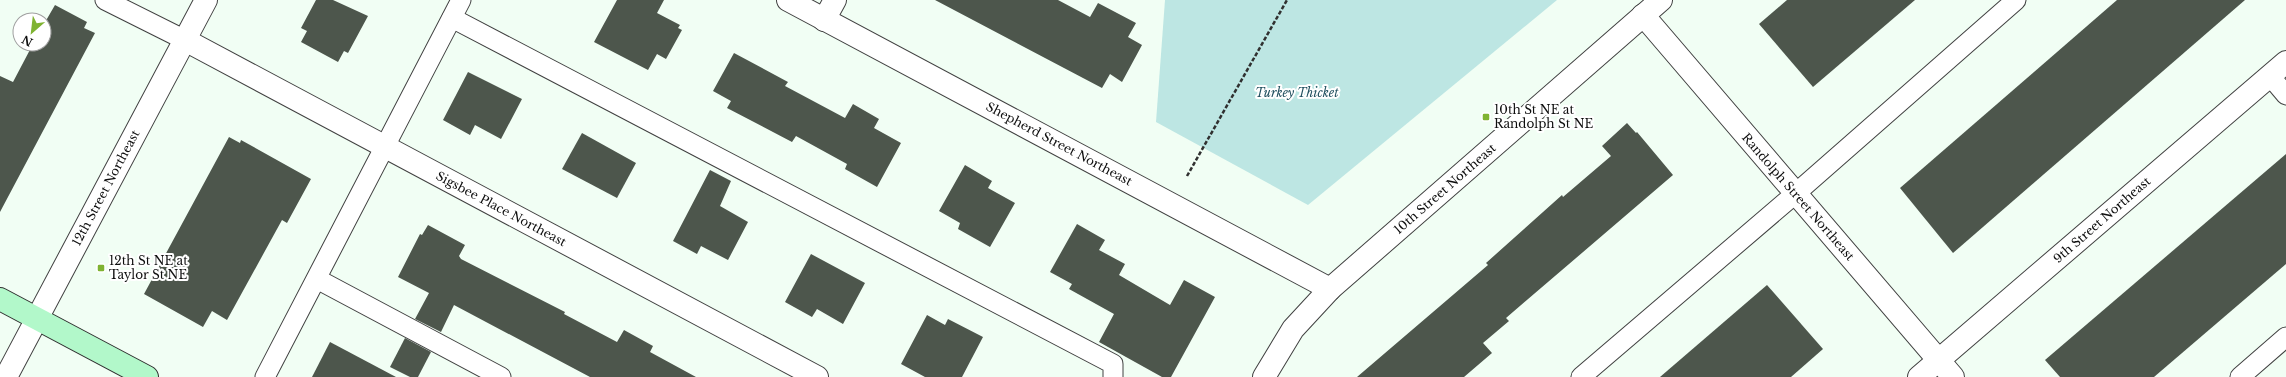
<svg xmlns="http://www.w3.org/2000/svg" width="2286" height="377" viewBox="0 0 2286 377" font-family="'Libre Baskerville',serif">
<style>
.green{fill:#bde6e3}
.building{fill:#4d564c}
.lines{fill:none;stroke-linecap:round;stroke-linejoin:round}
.lane-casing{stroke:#414141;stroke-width:21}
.street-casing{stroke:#414141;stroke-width:24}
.secondary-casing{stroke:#303030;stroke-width:24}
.path{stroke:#303030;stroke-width:2.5;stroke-dasharray:4 2;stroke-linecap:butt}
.lane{stroke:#fff;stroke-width:19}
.street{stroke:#fff;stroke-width:22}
.secondary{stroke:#b2f8ca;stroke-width:22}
.poi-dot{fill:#7fb332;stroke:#fff;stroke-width:1.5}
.labels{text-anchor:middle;stroke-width:4;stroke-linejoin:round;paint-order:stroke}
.park-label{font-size:12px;font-style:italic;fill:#245261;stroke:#fff}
.poi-label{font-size:12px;fill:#0e0e0e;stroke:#fff;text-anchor:start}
.street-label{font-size:12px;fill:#0e0e0e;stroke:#fff}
</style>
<rect width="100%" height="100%" fill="#f1fef4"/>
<polygon class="green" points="1165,0 1557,0 1308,205 1156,122"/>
<g class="building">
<polygon points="316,0 333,0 368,16 348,53 344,51 338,62 301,42 307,31 301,28"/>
<polygon points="617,0 664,0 657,13 680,25 678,28 682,30 666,59 657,54 648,70 594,42"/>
<polygon points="935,0 1058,0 1090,17 1098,3 1136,23 1128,37 1142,45 1122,82 1110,74 1102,88"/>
<polygon points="1787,0 1915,0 1813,87 1759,24"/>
<polygon points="2117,0 2245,0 1953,253 1900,188"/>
<polygon points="55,5 87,22 84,28 95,33 0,212 0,76 13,82 33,44 44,44 44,24"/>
<polygon points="734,53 788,82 785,86 845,118 853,104 879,119 874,128 901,143 877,187 845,169 847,164 796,136 792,142 727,108 731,101 713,91"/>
<polygon points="468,72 522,99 501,139 475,125 470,135 443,120"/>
<polygon points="1627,123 1636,133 1637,132 1673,175 1506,318 1509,321 1483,343 1492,353 1464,377 1357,377 1488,265 1486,263 1562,195 1563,197 1611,156 1602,146"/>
<polygon points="582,133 636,163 617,198 562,169"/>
<polygon points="229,137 240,143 241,140 311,179 287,223 282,220 227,320 212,311 203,327 144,294"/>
<polygon points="2286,154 2286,264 2154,377 2060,377 2045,360"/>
<polygon points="965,165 992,181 988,188 1015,203 990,247 958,229 960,223 939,211"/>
<polygon points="710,170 731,181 720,206 748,222 728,260 701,246 697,254 673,241"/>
<polygon points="1077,224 1105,240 1099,250 1125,264 1119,275 1170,305 1184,280 1215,297 1171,377 1162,377 1099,342 1114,314 1069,289 1072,284 1050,272"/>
<polygon points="428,225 465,245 459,256 461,259 565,312 564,314 617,342 624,330 653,346 650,352 696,377 590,377 454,305 441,332 415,319 429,293 398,277 420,234 422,235"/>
<polygon points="811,254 865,283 843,324 817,309 812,317 785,302"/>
<polygon points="1767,285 1823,349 1791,377 1660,377"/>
<polygon points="927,315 945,325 948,319 983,337 962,377 925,377 901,364"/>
<polygon points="405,338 431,352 418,377 410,377 390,367"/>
<polygon points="330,342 396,377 312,377"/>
</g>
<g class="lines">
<defs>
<g id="lane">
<polyline points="105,0 185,40"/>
<polyline points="452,18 1113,364 1113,377"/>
<polyline points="2270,76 2286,95"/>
<polyline points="317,279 501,377"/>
<polyline points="265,377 461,0"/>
<polyline points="1581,377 1795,194 2016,0"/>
<polyline points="2240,377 2286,337"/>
</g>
<g id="street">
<polyline points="788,0 1330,289"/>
<polyline points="1643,15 1953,377"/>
<polyline points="824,20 835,0"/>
<polyline points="185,40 817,377"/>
<polyline points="6,377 206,0"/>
<polyline points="1264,377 1293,329 1330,289 1661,0"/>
<polyline points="1919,377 2286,62"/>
</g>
<polyline id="secondary" points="0,299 147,377"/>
</defs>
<use href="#lane" class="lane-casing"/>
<use href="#street" class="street-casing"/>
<use href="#secondary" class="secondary-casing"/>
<polyline class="path" points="1187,176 1287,0"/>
<use href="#lane" class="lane"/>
<use href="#street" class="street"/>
<use href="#secondary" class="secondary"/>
</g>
<g class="poi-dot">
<rect x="1482" y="113" width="8" height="8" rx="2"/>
<rect x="97" y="264" width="8" height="8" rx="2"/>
</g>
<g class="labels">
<g class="park-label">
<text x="1297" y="97">Turkey Thicket</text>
</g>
<g class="poi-label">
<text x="1494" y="114">10th St NE at<tspan x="1494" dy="14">Randolph St NE</tspan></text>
<text x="109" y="265">12th St NE at<tspan x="109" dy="14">Taylor St NE</tspan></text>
</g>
<g class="street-label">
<text transform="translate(1059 144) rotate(28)" y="4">Shepherd Street Northeast</text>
<text transform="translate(106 188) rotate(-62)" y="4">12th Street Northeast</text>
<text transform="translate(1445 189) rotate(-41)" y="4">10th Street Northeast</text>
<text transform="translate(1798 197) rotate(49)" y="4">Randolph Street Northeast</text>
<text transform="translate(501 209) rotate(28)" y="4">Sigsbee Place Northeast</text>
<text transform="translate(2102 220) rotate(-41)" y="4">9th Street Northeast</text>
</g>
</g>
<g transform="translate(32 32) rotate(208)"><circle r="19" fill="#ffffff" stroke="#9f9f9f"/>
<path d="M0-3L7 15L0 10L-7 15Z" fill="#7fb332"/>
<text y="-6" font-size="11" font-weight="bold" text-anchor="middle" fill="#0e0e0e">N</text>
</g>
</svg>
